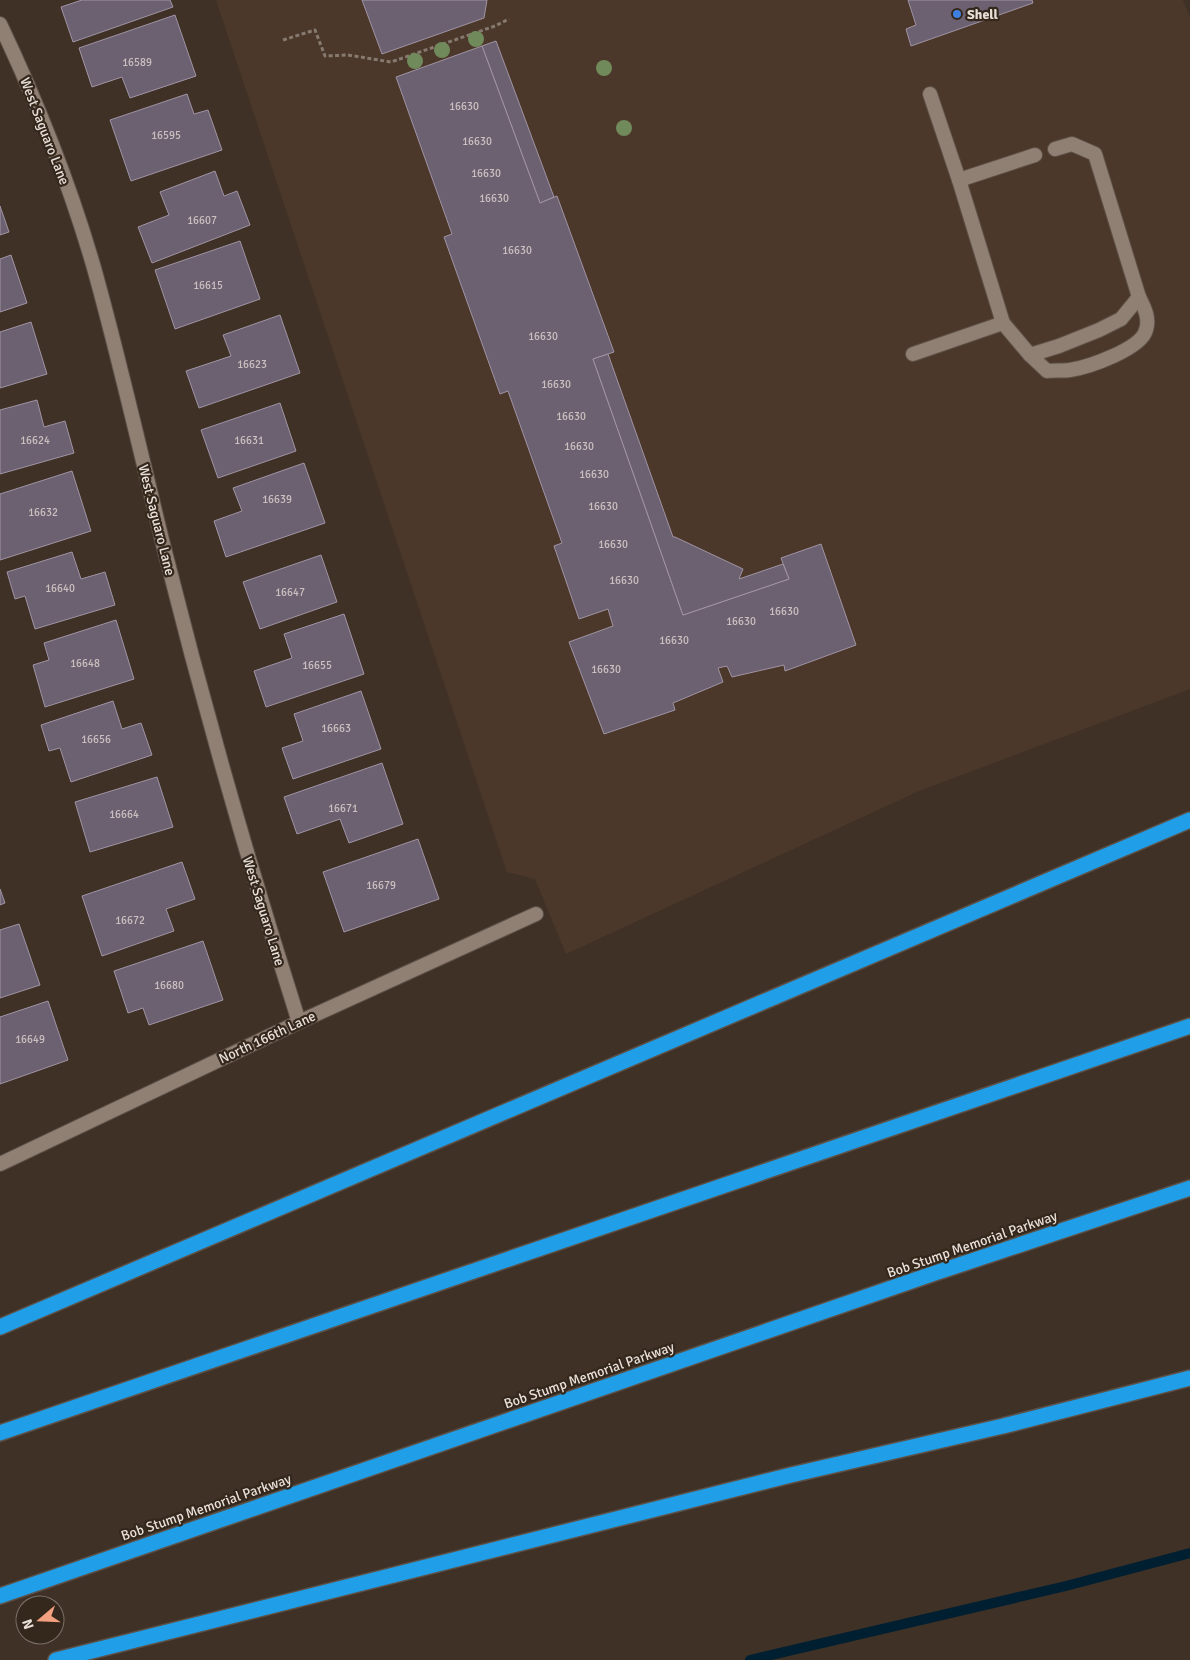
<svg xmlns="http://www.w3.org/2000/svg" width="1190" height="1660" viewBox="0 0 1190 1660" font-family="Signika,sans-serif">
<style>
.built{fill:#4c382a}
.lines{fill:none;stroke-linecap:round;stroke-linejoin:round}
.stream{stroke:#002032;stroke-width:10}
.building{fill:#6c6171;stroke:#a094a5}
.service-casing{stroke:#5c5047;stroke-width:16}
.minor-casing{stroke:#5c5047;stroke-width:16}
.motorway-casing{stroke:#5c5047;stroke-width:18}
.path{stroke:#857970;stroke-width:3;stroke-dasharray:4 2.5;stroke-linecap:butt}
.service{stroke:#907f73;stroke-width:14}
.minor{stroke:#907f73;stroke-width:14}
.motorway{stroke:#209ee7;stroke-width:15}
.tree{fill:#718a5b}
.shop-dot{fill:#3f7fe0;stroke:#34271c;stroke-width:2}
.labels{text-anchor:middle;stroke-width:4.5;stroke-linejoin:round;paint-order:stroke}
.number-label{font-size:11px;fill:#cac0bf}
.poi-label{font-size:14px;font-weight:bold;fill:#e9e0d9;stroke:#34271c;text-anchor:start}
.street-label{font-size:14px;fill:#e9e0d9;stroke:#34271c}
</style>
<rect width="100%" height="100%" fill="#3f3126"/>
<polygon class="built" points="216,0 1183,0 1190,17 1190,689 919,791 566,954 535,879 507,872"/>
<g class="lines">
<polyline class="stream" points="750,1660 1066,1586 1190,1553"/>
</g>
<g class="building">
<polygon points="82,0 170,0 173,7 73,42 61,7"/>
<polygon points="362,0 487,0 484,18 382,54"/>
<polygon points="908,0 1032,0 1033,3 911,46 906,29 916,25"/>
<polygon points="175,15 196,76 130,98 122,77 92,87 79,48"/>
<polygon points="496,41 554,197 540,203 482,46"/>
<polygon points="482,46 540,203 557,196 614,352 593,359 683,615 789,579 781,558 821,544 856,645 785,671 784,665 732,677 727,666 718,668 723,682 673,703 675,710 604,734 569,642 613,626 608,609 579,619 554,546 562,543 508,391 500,394 444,237 452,234 396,77"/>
<polygon points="187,94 194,114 208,110 222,150 131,181 110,120"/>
<polygon points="215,171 224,196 237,191 250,225 152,263 138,227 169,215 160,192"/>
<polygon points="0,206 9,232 0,235"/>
<polygon points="240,241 260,299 175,329 155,270"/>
<polygon points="11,255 27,303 0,312 0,259"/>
<polygon points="280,315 300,373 199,408 186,371 231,356 223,335"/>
<polygon points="31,322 47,374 0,388 0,332"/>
<polygon points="608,354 673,537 675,537 743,569 739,579 783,564 789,579 683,615 593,359"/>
<polygon points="37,400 44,427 65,421 74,453 0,474 0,410"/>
<polygon points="280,403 296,451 218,478 201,430"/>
<polygon points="304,463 325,523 226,557 214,521 242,511 233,488"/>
<polygon points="72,471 91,531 0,560 0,494"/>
<polygon points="72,552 81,579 105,572 115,605 35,629 25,596 15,599 7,572"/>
<polygon points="321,555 337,602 260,629 243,582"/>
<polygon points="344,614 364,674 266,707 254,671 292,658 284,634"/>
<polygon points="116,620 134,679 45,707 33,665 49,660 44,643"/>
<polygon points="361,691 381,749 293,779 282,748 303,741 294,714"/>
<polygon points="113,701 122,729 141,723 152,755 71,782 60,748 49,751 41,725"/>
<polygon points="382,763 403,824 349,843 340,819 297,834 284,797"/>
<polygon points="157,777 173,827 90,852 75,802"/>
<polygon points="418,839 439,899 344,932 323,872"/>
<polygon points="182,862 195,899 166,909 174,931 102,956 82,896"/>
<polygon points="0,889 5,903 0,905"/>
<polygon points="19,924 40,985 0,998 0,930"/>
<polygon points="203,941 223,1000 149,1025 143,1008 128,1013 114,971"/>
<polygon points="48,1001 68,1060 0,1084 0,1017"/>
</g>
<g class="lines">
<defs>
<g id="service">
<polyline points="959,180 1035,155"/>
<path d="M1003 323 1030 355 1047 371C1055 370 1063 371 1070 370 1089 367 1141 349 1146 330 1150 318 1144 307 1139 297L1095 154 1072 144 1055 149"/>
<polyline points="913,354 1003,323 959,180 930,94"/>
<polyline points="1030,355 1059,346 1099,330 1121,319 1139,297"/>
</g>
<g id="minor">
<path d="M0 24C37 102 70 185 94 268 120 361 141 455 164 548 204 707 249 865 299 1022"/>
<polyline points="0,1164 299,1022 536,914"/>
</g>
<g id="motorway">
<polyline points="0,1327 1190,820"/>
<polyline points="0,1433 1190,1026"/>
<polyline points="0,1596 935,1273 1190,1188"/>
<polyline points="56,1660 791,1475 1003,1426 1190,1378"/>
</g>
</defs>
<use href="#service" class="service-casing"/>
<use href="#minor" class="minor-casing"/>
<use href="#motorway" class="motorway-casing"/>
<polyline class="path" points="283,40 315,30 325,56 348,55 391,62 495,26 509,19"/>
<use href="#service" class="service"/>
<use href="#minor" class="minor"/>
<use href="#motorway" class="motorway"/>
</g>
<g class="tree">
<circle cx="476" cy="39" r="8"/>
<circle cx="442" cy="50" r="8"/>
<circle cx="415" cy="61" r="8"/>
<circle cx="604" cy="68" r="8"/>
<circle cx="624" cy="128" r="8"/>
</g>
<circle class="shop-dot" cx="957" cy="14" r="5"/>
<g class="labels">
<g class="number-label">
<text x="137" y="66">16589</text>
<text x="464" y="110">16630</text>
<text x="166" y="139">16595</text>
<text x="477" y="145">16630</text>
<text x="486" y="177">16630</text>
<text x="494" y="202">16630</text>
<text x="202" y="224">16607</text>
<text x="517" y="254">16630</text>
<text x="208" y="289">16615</text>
<text x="543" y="340">16630</text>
<text x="252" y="368">16623</text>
<text x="556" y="388">16630</text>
<text x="571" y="420">16630</text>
<text x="35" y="444">16624</text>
<text x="249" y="444">16631</text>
<text x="579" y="450">16630</text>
<text x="594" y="478">16630</text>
<text x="277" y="503">16639</text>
<text x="603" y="510">16630</text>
<text x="43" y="516">16632</text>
<text x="613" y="548">16630</text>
<text x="624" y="584">16630</text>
<text x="60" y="592">16640</text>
<text x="290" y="596">16647</text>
<text x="784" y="615">16630</text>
<text x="741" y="625">16630</text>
<text x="674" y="644">16630</text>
<text x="85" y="667">16648</text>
<text x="317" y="669">16655</text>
<text x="606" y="673">16630</text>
<text x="336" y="732">16663</text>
<text x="96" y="743">16656</text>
<text x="343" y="812">16671</text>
<text x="124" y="818">16664</text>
<text x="381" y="889">16679</text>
<text x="130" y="924">16672</text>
<text x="169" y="989">16680</text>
<text x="30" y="1043">16649</text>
</g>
<g class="poi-label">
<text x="967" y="19">Shell</text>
</g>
<g class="street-label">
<text transform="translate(45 131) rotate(69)" y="5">West Saguaro Lane</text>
<text transform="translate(157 520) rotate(76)" y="5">West Saguaro Lane</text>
<text transform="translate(264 911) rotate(73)" y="5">West Saguaro Lane</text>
<text transform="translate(267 1037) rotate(-25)" y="5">North 166th Lane</text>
<text transform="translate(972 1244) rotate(-19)" y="5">Bob Stump Memorial Parkway</text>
<text transform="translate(589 1375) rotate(-19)" y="5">Bob Stump Memorial Parkway</text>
<text transform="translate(206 1507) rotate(-19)" y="5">Bob Stump Memorial Parkway</text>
</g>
</g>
<g transform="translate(40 1620) rotate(251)"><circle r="24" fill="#34271c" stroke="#7c7168"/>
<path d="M0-4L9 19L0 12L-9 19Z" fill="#f2a07f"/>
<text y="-8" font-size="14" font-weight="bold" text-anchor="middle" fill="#e9e0d9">N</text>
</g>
</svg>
